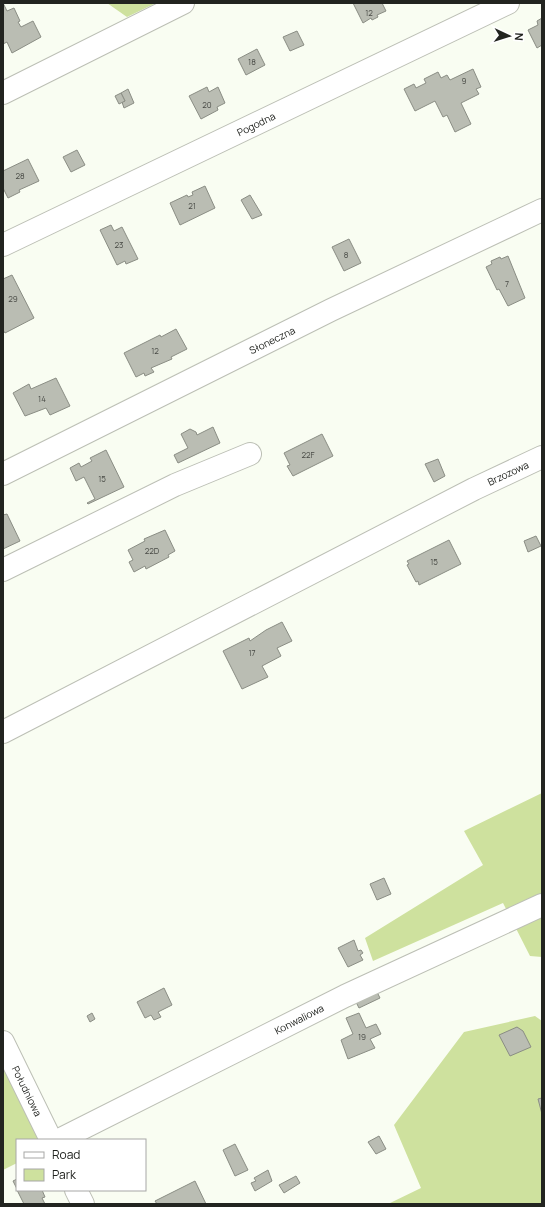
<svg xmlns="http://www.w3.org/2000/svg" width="545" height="1207" viewBox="0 0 545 1207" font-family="Manrope,sans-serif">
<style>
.green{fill:#cee19e}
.building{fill:#babdb3;stroke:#8a8d84}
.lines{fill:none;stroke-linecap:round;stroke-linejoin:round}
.minor-casing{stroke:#bcbfb5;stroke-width:24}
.minor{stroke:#fff;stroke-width:22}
.labels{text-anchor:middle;stroke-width:3.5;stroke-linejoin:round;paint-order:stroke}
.number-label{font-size:8px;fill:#484a45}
.street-label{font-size:10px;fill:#222420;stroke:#fff}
</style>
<rect width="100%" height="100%" fill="#f9fdf2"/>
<g class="green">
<polygon points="107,3 156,3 127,17"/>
<polygon points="542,793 542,957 530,956 503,903 373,961 365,938 483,865 464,831"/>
<polygon points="535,1016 542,1021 542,1204 388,1204 421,1188 394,1125 464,1032"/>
<polygon points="3,1058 44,1140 17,1140 17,1163 3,1170"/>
</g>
<g class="building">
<polygon points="3,3 7,11 14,8 20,21 18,22 21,27 33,21 41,37 12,53 7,42 3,44"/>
<polygon points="353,3 382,3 386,11 377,15 378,17 372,20 371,18 363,23"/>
<polygon points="542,18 542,45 537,48 528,30 538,25 537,21"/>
<polygon points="297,31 304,45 290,51 283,37"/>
<polygon points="257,49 265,65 246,75 238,59"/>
<polygon points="473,69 481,87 476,89 479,94 461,103 471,124 455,132 447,115 443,117 435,101 415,111 404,89 414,84 416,88 426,83 424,79 438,72 441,78 447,75 450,80"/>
<polygon points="207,87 209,92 218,87 225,103 217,107 218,110 201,119 189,96"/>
<polygon points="128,89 134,103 124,108 122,102 125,101 121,93"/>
<polygon points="121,93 125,101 119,104 115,96"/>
<polygon points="77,150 85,165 71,172 63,157"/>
<polygon points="28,159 39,181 19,190 20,192 8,198 3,188 3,171"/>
<polygon points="205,186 215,208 180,225 170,203 187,195 188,197 193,195 192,192"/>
<polygon points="250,195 262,215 252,219 241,200"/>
<polygon points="111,225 114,231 122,227 138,259 126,264 125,261 117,265 100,230"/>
<polygon points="349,239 361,263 344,271 332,247"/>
<polygon points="508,256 525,298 508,306 499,289 497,290 486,267 492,264 491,261 500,257 501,259"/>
<polygon points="12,275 34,318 5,333 3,330 3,279"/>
<polygon points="176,329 187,349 171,357 172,359 151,368 154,372 145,376 144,373 136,377 124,353 160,335 161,337"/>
<polygon points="56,378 70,406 50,415 46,408 25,416 13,393 29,384 31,389"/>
<polygon points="213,427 220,443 178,463 174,455 188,448 181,434 190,429 196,432 197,435"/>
<polygon points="322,434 333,456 293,476 287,466 290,465 284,453"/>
<polygon points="106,450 124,487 88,504 87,503 95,499 84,477 76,481 70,468 79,463 81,467 92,461 90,458"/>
<polygon points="438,459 445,476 434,482 425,464"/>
<polygon points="7,514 20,541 3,549 3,515"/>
<polygon points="165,530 175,551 168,555 169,557 146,569 145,566 134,572 129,562 133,560 128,550 145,541 144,539"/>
<polygon points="536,536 541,546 528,552 524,541"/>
<polygon points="449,540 461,564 419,585 418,581 416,582 407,565 409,564 407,561"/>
<polygon points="282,622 292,641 277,648 281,656 262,666 268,677 242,689 223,651 249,638 250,641 266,630"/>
<polygon points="384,878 391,894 377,900 370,884"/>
<polygon points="354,940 358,951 361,950 363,953 360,955 363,960 348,967 338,948"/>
<polygon points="164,988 172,1005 158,1012 161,1017 154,1020 151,1015 145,1018 137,1002"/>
<polygon points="375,988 380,998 359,1008 354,998"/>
<polygon points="92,1013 95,1019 90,1022 87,1016"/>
<polygon points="359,1013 366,1028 376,1024 381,1034 370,1039 375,1048 348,1059 341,1040 353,1034 346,1018"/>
<polygon points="517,1027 523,1031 531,1047 510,1056 499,1035"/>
<polygon points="542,1098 542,1114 538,1099"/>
<polygon points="379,1136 386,1149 376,1154 368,1142"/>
<polygon points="235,1144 248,1170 235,1176 223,1150"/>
<polygon points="268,1170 272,1181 255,1191 251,1183 256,1181 254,1178"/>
<polygon points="296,1176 300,1183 284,1193 279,1185"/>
<polygon points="17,1179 17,1189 13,1181"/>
<polygon points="195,1181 206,1204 157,1204 155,1201"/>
<polygon points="17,1190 42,1190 45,1197 42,1198 45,1204 24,1204"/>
</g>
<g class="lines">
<defs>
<g id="minor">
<polyline points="3,93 183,3"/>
<polyline points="3,245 508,3"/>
<polyline points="3,474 331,310 542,210"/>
<polyline points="3,570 175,485 250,454"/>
<polyline points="3,732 474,489 542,457"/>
<polyline points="3,1042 51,1140"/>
<polyline points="59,1140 345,996 542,905"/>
<polyline points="76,1190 83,1204"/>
</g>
</defs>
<use href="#minor" class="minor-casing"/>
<use href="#minor" class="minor"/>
</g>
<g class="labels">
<g class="number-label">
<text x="369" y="16">12</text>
<text x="252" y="65">18</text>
<text x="464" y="84">9</text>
<text x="207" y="108">20</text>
<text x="20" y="179">28</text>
<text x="192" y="209">21</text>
<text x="119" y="248">23</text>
<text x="346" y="258">8</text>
<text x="507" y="287">7</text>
<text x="13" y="302">29</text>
<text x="155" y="354">12</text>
<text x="42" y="402">14</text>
<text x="308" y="458">22F</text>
<text x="102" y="482">15</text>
<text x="152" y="554">22D</text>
<text x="434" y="565">15</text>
<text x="252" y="656">17</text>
<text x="362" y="1040">19</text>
</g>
<g class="street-label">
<text transform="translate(256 124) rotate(-26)" y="4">Pogodna</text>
<text transform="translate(272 340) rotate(-26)" y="4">Słoneczna</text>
<text transform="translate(508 473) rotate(-25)" y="4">Brzozowa</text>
<text transform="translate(299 1019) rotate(-27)" y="4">Konwaliowa</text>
<text transform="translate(27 1091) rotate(64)" y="4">Południowa</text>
</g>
</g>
<rect width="545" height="1207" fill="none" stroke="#222420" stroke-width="8"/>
<rect x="16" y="1139" width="130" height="52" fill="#ffffff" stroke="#a7a7a6"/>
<rect x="24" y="1152" width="20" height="6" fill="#ffffff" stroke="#a7a7a6"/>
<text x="52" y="1159" font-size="12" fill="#222420">Road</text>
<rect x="24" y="1169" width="20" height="12" fill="#cee19e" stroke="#a7a7a6"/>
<text x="52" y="1179" font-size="12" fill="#222420">Park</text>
<g transform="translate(509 36) rotate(94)" stroke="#ffffff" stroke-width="3" paint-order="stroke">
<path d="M0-3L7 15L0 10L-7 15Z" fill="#222420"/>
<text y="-6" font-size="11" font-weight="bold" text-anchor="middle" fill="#222420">N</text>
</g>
</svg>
